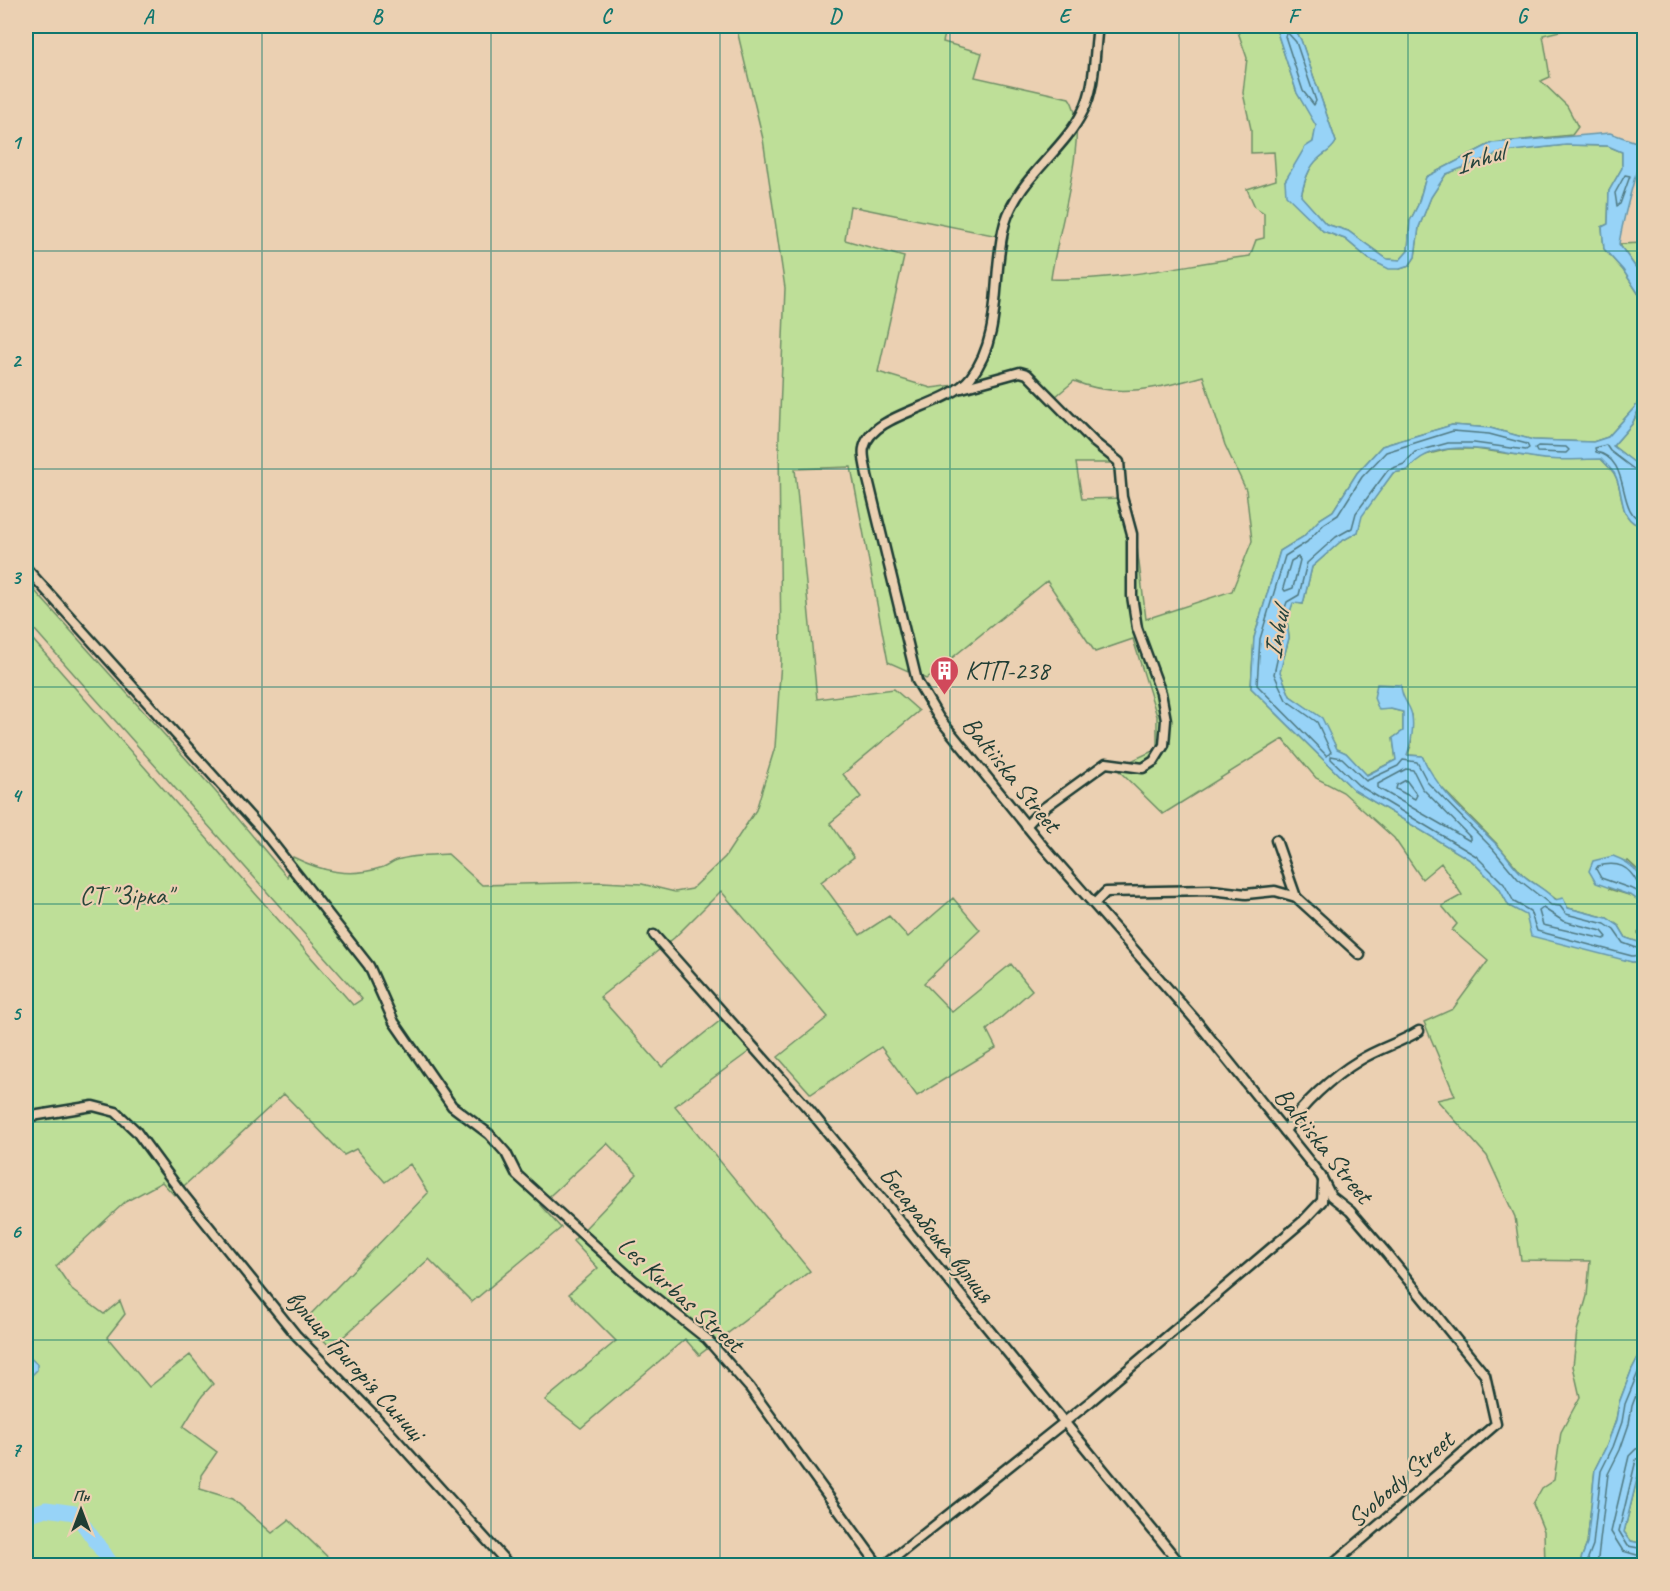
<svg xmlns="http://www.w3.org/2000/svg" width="1670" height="1591" viewBox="0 0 1670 1591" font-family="Caveat,sans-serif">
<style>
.green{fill:#bedf98;stroke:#6e8e66;stroke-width:1.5;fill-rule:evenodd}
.water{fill:#97d3f7;stroke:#6797a9;stroke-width:1.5}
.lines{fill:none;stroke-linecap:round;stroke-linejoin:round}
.shore{stroke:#4f7982;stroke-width:1.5}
.river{stroke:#97d3f7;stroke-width:15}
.street-casing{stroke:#1f3d34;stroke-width:13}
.street{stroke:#ebd0b2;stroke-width:8}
.grid{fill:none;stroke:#0f766e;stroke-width:1.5;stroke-opacity:0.55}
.labels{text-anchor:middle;stroke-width:4.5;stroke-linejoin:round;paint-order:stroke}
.poi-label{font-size:26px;fill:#1f3d34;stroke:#ebd0b2;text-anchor:start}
.street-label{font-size:26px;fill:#1f3d34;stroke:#ebd0b2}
.park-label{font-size:26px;fill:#274539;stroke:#ebd0b2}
.water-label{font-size:27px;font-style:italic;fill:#25443e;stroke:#ebd0b2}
.neatline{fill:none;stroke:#0f766e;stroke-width:2}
.grid-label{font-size:20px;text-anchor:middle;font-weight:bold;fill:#0f766e}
</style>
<rect width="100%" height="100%" fill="#ebd0b2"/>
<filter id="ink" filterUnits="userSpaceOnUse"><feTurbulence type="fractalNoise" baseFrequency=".0167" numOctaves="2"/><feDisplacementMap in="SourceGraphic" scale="12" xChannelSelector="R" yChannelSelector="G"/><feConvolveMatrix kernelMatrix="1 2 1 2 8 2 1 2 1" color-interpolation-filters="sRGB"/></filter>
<g filter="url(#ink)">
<g class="green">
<path d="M736 26H947L943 42 982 53 975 77 1069 98C1092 128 1055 240 1051 279 1121 281 1181 265 1250 256L1256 240 1264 238V213L1255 207 1247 189 1276 180 1274 152 1251 153V129L1243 93 1247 58 1236 26H1275L1297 93 1317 126 1313 142 1285 181 1323 231 1345 239 1369 259 1400 269 1409 266 1415 257 1419 227 1431 197 1446 174 1503 152 1565 145 1608 146 1622 152V168L1609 191 1608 224 1602 227 1604 249 1623 270 1644 302V397L1608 437 1593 442 1533 440 1490 428 1452 425 1382 446 1357 473 1333 511 1320 519 1303 537 1280 551 1254 638 1251 688 1354 790 1472 861 1499 888 1509 906 1602 952 1632 962 1644 961V1346L1632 1369 1619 1403 1616 1420 1607 1445 1595 1469 1587 1544 1581 1559 1584 1565H1545L1544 1531 1533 1504 1542 1488 1554 1480 1561 1432 1580 1397 1573 1366 1577 1331 1587 1296 1590 1261 1521 1260 1515 1217 1487 1156 1437 1100 1455 1096 1424 1022 1453 1009 1488 961 1452 930 1457 924 1442 906 1462 895 1441 863 1422 879 1394 838 1343 792 1316 778 1283 739 1163 814 1116 768 1157 749V716L1133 639 1095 652 1047 581 926 679 888 662 851 467 795 469 817 699 894 689 919 711 843 774 861 797 830 823 854 857 821 882 860 935 889 916 908 937 953 898 980 930 924 983 952 1012 1011 964 1032 990 987 1030 996 1048 917 1096 881 1047 811 1094 778 1057 828 1017 721 891 674 938 600 997 662 1067 721 1020 750 1051 675 1106 810 1271 699 1355 685 1339 581 1428 545 1400 616 1341 569 1294 598 1268 573 1241 637 1174 607 1143 540 1205 561 1228 472 1302 429 1259 331 1348 305 1320 428 1193 410 1164 385 1182 356 1149 344 1155 284 1094 174 1195 162 1182 125 1202 56 1266 73 1291 104 1314 120 1301 125 1314 107 1337 149 1387 190 1355 213 1384 202 1396 183 1427 217 1452 201 1475 200 1489 233 1499 272 1533 289 1520 336 1565H26V632L353 1005 362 999 26 620V581L215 791 287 877 293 857C321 871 349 878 380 868 386 867 391 862 397 860 413 855 431 855 448 854L482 885 602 882 642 884 675 892 692 889 725 857 756 810 775 747 781 661 779 437 785 288 763 139ZM850 206 1008 238 983 364 971 383 931 388 878 372 904 257 845 240ZM1203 376 1225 445 1246 490 1252 541 1232 591 1146 619 1135 531 1126 498 1082 499 1076 463H1125L1055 397 1074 381C1115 399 1162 388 1203 376Z"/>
<path d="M1293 26H1563L1564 30 1543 35 1550 77 1541 81 1567 106 1578 127 1572 135 1492 143 1426 177 1418 205 1410 221 1408 251 1400 260 1387 259 1348 231 1326 224 1301 197C1304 183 1308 167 1319 158 1326 152 1331 151 1336 142L1301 40Z"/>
<polygon points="1644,243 1644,279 1619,244"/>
<polygon points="1644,400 1644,470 1613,446 1632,424"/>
<path d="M1449 449H1475L1547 459H1601C1605 463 1610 468 1614 473 1626 493 1616 521 1644 527V886L1640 872 1628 861 1609 889 1632 896 1644 904V927L1638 933 1644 944 1626 938 1619 926 1607 918 1568 908 1523 875 1497 844 1433 779 1422 756 1407 755 1411 746 1412 715 1401 697 1391 709 1403 712V731L1393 738 1396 760 1366 775 1346 753 1337 749 1321 718 1290 696 1280 672 1289 638 1287 620 1293 602 1303 604 1312 567 1340 542 1358 532 1361 516 1393 473 1408 470 1417 457Z"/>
<polygon points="1644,1451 1644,1544 1631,1541 1624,1532"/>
</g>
<g class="water">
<path d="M1275 26H1293L1301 40 1336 142C1331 151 1326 152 1319 158 1308 167 1304 183 1301 196L1326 224 1348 231 1387 259 1400 260 1408 251 1410 221 1418 205 1426 177 1492 143 1610 133 1636 142 1642 149C1635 181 1624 211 1619 244L1644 279V302L1623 270 1604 249 1602 227 1608 224 1609 191 1622 168V152L1608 146 1566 145 1503 152 1446 174 1431 197 1419 227 1415 257 1409 266 1400 269H1389L1369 259 1345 239 1323 231 1286 195 1285 181 1305 147 1313 142 1316 126 1297 93Z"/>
<path d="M1644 397 1632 424 1613 446 1644 470V527C1616 521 1626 493 1614 473 1610 468 1605 463 1601 459 1582 459 1563 461 1545 459 1504 455 1436 431 1408 470L1393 473 1362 516 1358 532 1340 542 1312 567 1303 604 1293 603 1287 620 1289 638 1280 672 1290 696 1322 718 1337 749 1346 753 1367 775 1396 760 1393 738 1403 731V712L1391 709 1379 710 1374 698 1377 684 1401 685C1401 700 1411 705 1412 716 1414 728 1411 745 1407 755L1422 756C1438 791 1468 816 1495 843 1505 852 1512 865 1522 874 1532 884 1546 889 1555 900L1563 898 1568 908 1607 918 1619 926 1626 938 1644 944V961L1632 962 1531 936 1526 915 1509 906 1499 888 1472 861 1354 790 1251 688 1254 638 1280 551 1303 537 1320 519 1333 511 1357 473 1382 446 1452 425 1490 428 1533 440 1593 442 1608 437Z"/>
<path d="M1613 856C1638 865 1645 878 1644 904L1632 896 1596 883 1589 871 1593 861Z"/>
<polygon points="1644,1346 1644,1451 1624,1532 1631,1541 1644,1544 1644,1565 1584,1565 1581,1559 1587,1544 1595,1469 1607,1445 1616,1420 1619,1403 1632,1369"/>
<polygon points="26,1354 37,1364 37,1370 26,1381"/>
</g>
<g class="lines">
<g class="shore">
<polygon points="1287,32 1296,42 1316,101 1314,105 1303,91 1285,36"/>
<polygon points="1625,175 1630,176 1620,204 1617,206 1615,193"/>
<polygon points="1453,431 1489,434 1527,444 1529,448 1526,450 1474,443 1448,443 1415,452 1404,464 1388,470 1356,513 1352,528 1336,537 1307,563 1299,595 1287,602 1281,619 1282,638 1274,674 1286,700 1317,722 1331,752 1327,756 1257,685 1260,639 1285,556 1307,542 1324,524 1338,515 1362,477 1386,452"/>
<polygon points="1538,446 1566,447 1569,450 1566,453 1537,452 1535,448"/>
<path d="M1644 474 1639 473 1610 451 1606 445 1595 448 1596 452C1633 459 1615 515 1644 521"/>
<polygon points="1298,557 1300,560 1293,588 1285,591 1283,588 1291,561"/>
<polygon points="1406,769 1413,770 1422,788 1470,837 1470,841 1378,788 1378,784"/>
<polygon points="1406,780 1417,795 1415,799 1396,789 1397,785"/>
<path d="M1644 886 1638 884C1629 866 1618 861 1598 866L1596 869 1601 878 1635 890 1644 897"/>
<polygon points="1543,908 1563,921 1602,931 1607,937 1604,939 1543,925 1539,911"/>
<polyline points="1644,948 1642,950 1623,943 1614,930 1605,924 1566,914 1560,906 1551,905 1518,879 1493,849 1428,783 1417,762 1403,760 1398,766 1366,781 1342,758 1331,756 1331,759 1358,785 1476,856 1504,884 1514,902 1530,911 1537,931 1632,956 1644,955"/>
<polyline points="1644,1447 1636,1449 1629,1456 1611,1532 1623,1551 1644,1557"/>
<polyline points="1644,1454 1636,1460 1619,1531 1628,1546 1644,1549"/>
<polyline points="1589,1566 1588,1558 1593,1545 1601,1471 1613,1447 1622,1422 1625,1404 1644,1358"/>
<polyline points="1597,1566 1608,1474 1620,1450 1629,1424 1632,1406 1644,1374"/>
</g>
<polyline class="river" points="26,1515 46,1509 75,1513 113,1566"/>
<defs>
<g id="street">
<path d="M1098 26C1094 52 1096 87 1083 111 1063 152 1019 177 1005 223 991 272 1004 335 971 377 947 408 872 412 864 448 862 455 866 467 867 475L917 681 939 718 1042 845 1198 1023 1321 1176 1331 1196 1350 1211 1387 1254 1485 1375 1496 1424 1331 1566"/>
<polyline points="962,388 1020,372 1027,374 1094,442 1119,462 1122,497 1132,534 1132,596 1137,628 1161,693 1166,720 1164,745 1154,761 1143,768 1106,763 1041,810 1026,826"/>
<polyline points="26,568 263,831 369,966 394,1022 452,1106 489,1134 506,1153 517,1175 633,1280 707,1339 750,1388 879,1566"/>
<polyline points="1276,840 1296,897 1360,955"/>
<polyline points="1094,904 1106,892 1211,890 1246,894 1275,891 1296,897"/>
<polyline points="654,935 811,1112 1182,1566"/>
<polyline points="26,1117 93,1106 116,1112 136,1131 178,1188 296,1335 374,1415 510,1566"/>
<path d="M1285 1131C1302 1104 1332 1077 1360 1060 1379 1048 1400 1043 1419 1031"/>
<polyline points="884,1566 1091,1401 1303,1221 1322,1201 1323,1182"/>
</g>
</defs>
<use href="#street" class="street-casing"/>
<use href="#street" class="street"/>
</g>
</g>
<path class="grid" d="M262 26V1566M491 26V1566M720 26V1566M950 26V1566M1179 26V1566M1408 26V1566M26 251H1644M26 469H1644M26 687H1644M26 904H1644M26 1122H1644M26 1340H1644"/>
<defs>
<symbol id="building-pin" viewBox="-11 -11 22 30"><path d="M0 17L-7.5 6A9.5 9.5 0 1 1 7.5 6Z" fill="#d1495b" stroke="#ebd0b2"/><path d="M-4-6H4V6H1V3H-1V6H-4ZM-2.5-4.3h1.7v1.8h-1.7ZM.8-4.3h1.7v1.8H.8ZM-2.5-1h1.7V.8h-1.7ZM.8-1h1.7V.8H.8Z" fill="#fff"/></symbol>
</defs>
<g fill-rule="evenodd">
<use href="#building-pin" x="928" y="654" width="33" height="45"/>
</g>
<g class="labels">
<g class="poi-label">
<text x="965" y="679">КТП-238</text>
</g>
<g class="street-label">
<text transform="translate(1012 774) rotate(51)" y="9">Baltiiska Street</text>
<text transform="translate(1324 1145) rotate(51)" y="9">Baltiiska Street</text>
<text transform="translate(937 1234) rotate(51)" y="9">Бесарабська вулиця</text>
<text transform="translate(681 1294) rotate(42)" y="9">Les Kurbas Street</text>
<text transform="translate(356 1365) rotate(48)" y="9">вулиця Григорія Синиці</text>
<text transform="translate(1400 1479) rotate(-41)" y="9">Svobody Street</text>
</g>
<g class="park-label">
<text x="126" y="904">СТ "Зірка"</text>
</g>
<g class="water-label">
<text transform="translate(1479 158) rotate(-18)" y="9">Inhul</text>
<text transform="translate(1276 634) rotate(-80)" y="9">Inhul</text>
</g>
</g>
<rect width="1670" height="1591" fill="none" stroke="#ebd0b2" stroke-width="66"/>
<g transform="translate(81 1510)" stroke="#ebd0b2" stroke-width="4.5" paint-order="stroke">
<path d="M0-4.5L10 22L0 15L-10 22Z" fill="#1f3d34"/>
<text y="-9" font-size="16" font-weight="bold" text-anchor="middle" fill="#1f3d34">Пн</text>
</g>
<rect x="33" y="33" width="1604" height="1525" class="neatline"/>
<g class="grid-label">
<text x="148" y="23">A</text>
<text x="377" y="23">B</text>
<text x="606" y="23">C</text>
<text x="835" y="23">D</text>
<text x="1064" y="23">E</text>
<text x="1293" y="23">F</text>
<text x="1522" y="23">G</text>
<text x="16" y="149">1</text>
<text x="16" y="367">2</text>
<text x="16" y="584">3</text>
<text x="16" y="802">4</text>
<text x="16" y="1020">5</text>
<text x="16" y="1238">6</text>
<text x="16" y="1456">7</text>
</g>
</svg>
